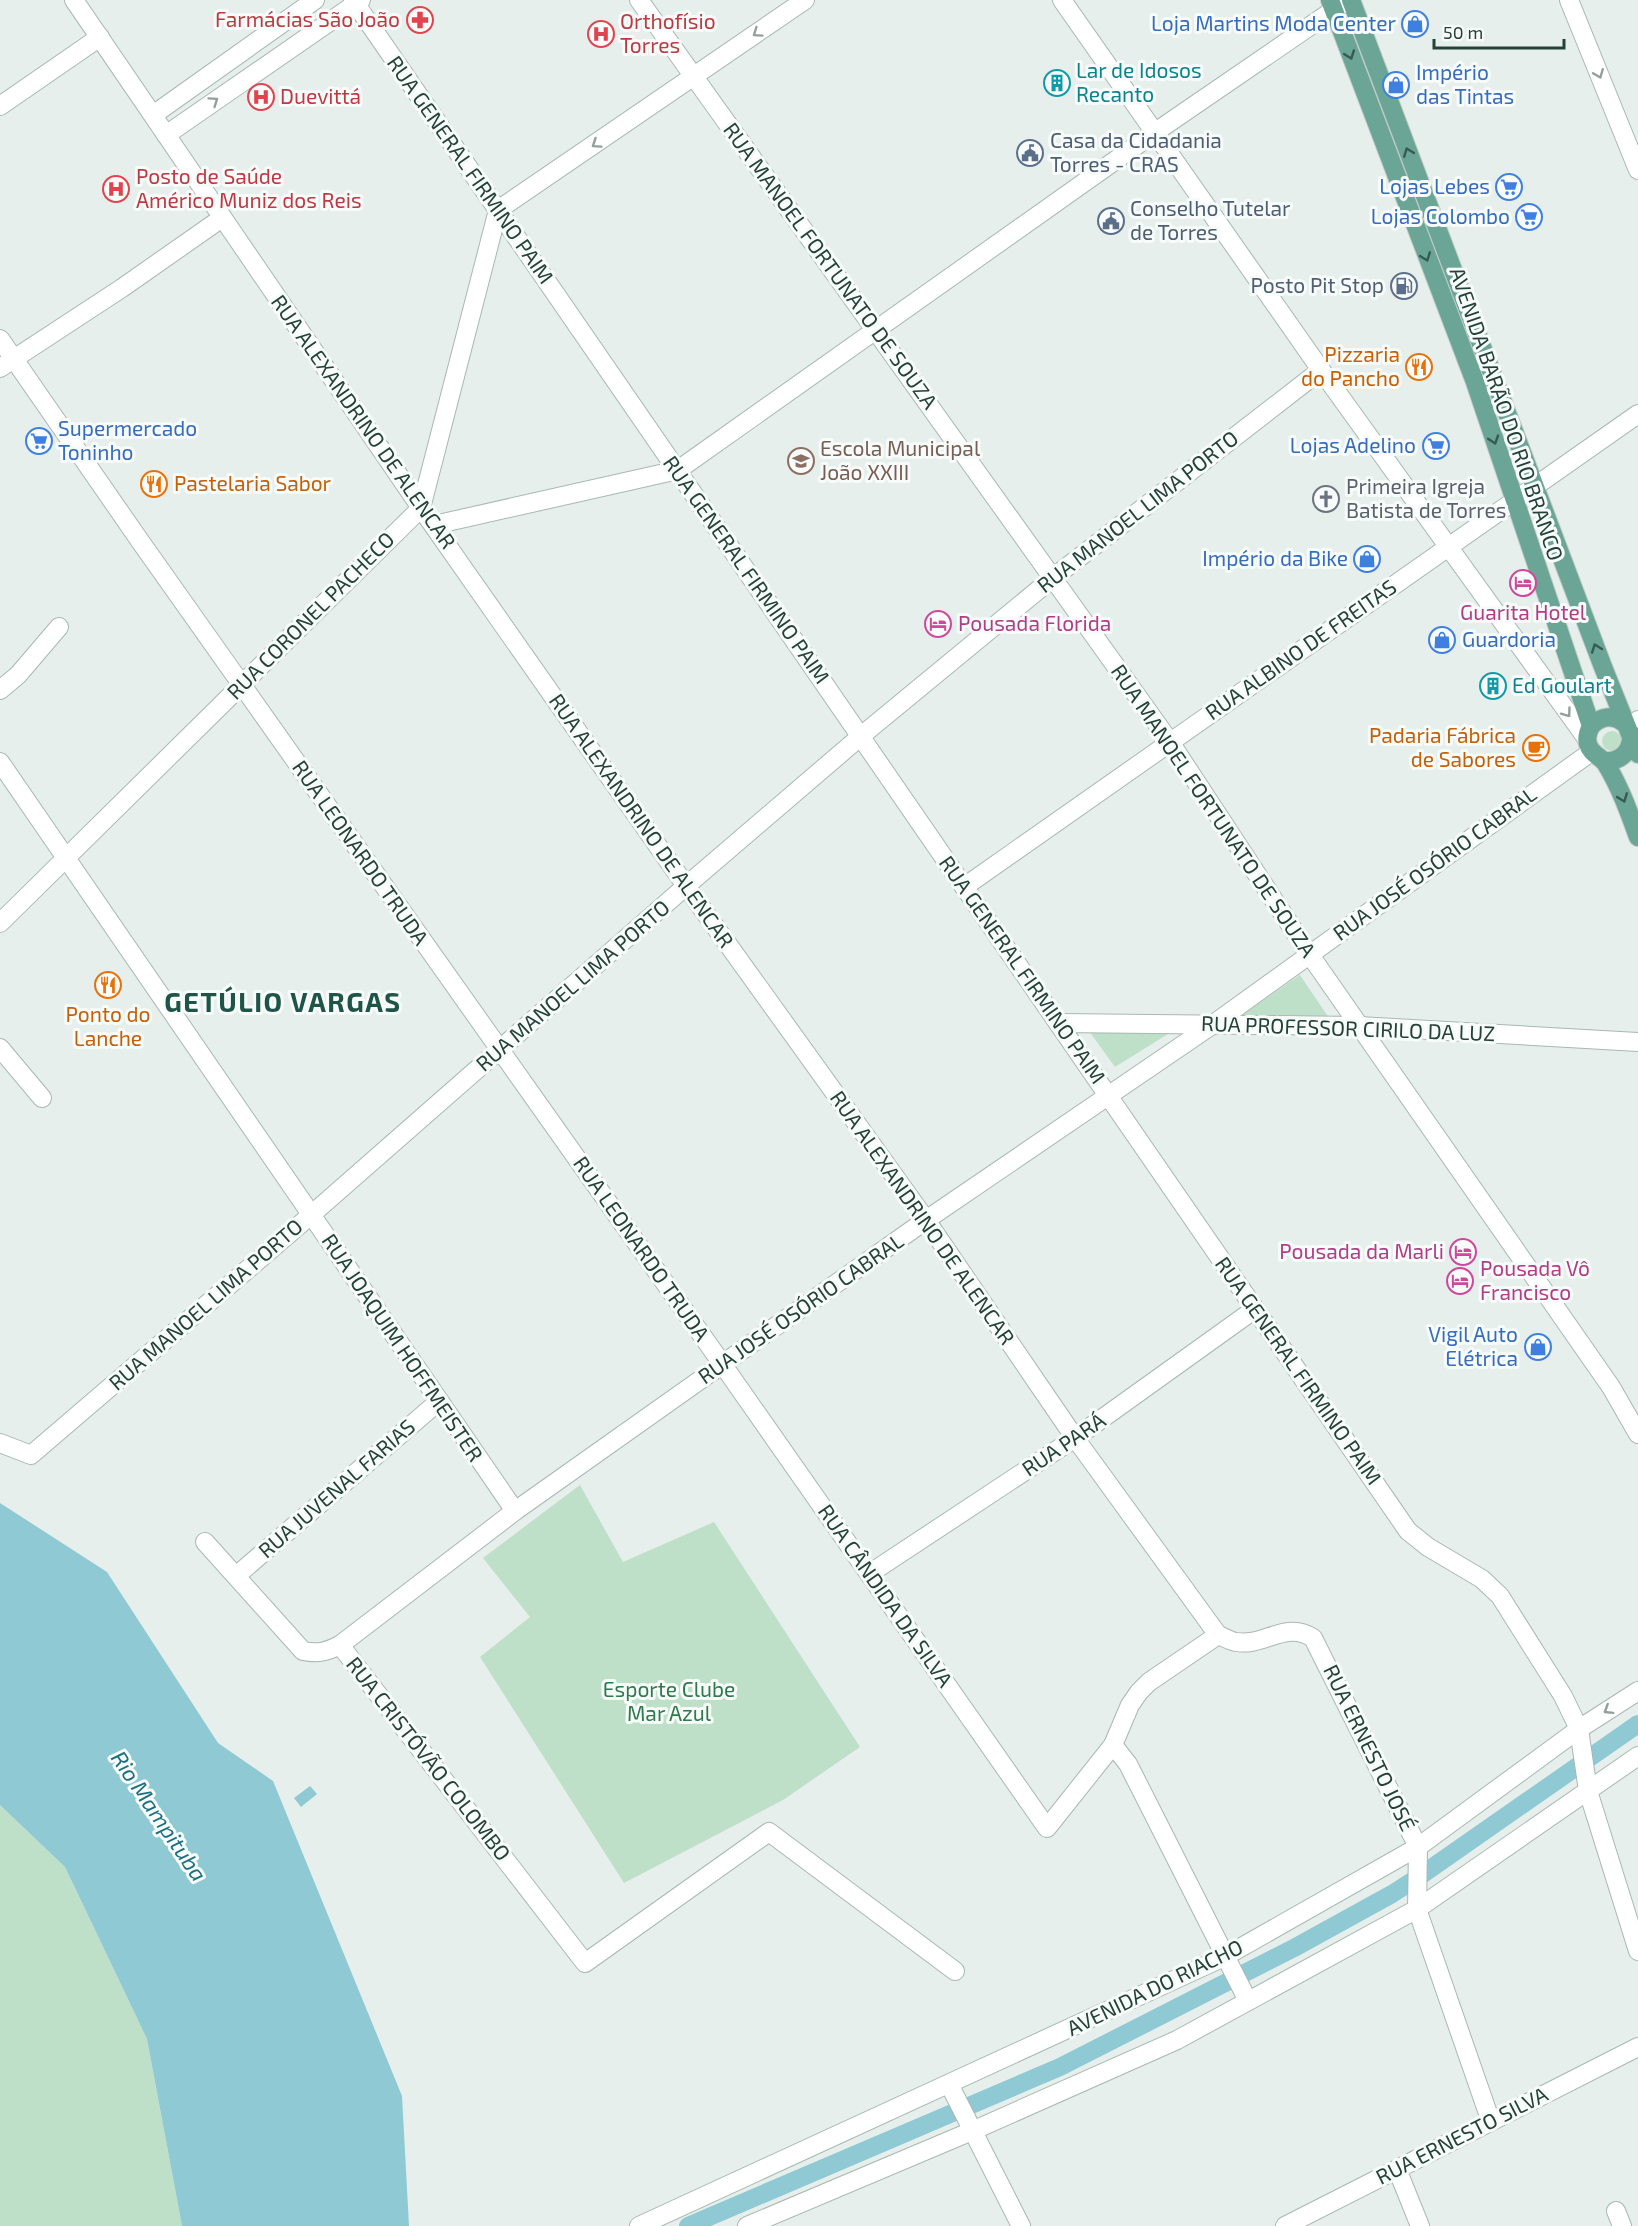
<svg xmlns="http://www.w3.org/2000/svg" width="1638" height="2226" viewBox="0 0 1638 2226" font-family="'Exo 2',sans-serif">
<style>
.green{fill:#bfe0c8}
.water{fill:#8ec9d4}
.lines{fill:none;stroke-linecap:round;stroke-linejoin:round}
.canal{stroke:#8ec9d4;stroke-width:18}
.minor-casing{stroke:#a8b8b2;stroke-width:20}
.major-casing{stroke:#c2cac8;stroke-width:20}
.minor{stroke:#fff;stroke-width:18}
.major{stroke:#6aa596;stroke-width:18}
.oneway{stroke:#92a09c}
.oneway2{stroke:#365b51}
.labels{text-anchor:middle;stroke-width:6;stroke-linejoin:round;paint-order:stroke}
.health-label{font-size:21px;fill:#be3a42;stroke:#f7fbf9;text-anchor:start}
.shop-label{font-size:21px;fill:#366cbe;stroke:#f7fbf9;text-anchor:end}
.culture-label{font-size:21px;fill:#0d838f;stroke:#f7fbf9;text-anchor:start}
.service-label{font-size:21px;fill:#4e5e75;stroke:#f7fbf9;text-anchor:start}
.street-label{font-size:21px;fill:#24423a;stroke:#f7fbf9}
.food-label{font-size:21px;fill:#c56008;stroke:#f7fbf9;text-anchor:end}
.education-label{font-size:21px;fill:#785e54;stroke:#f7fbf9;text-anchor:start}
.worship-label{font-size:21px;fill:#5b616d;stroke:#f7fbf9;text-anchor:start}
.hotel-label{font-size:21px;fill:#b23c85;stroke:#f7fbf9;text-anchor:start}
.park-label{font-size:21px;fill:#2d7a4b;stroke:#f7fbf9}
.water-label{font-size:22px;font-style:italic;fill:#1c6f80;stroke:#f7fbf9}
.district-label{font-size:27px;font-weight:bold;letter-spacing:1.5px;fill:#1f5548;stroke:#f7fbf9}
</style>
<rect width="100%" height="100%" fill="#e6efeb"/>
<g class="green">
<circle cx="1612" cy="741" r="10"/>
<polygon points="1300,975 1329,1018 1242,1015"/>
<polygon points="1089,1031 1168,1034 1115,1067"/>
<polygon points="580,1485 623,1562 714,1522 860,1747 783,1800 624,1883 480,1657 530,1617 483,1558"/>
<polygon points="0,1805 65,1867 147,2039 182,2226 0,2226"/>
</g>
<g class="water">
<polygon points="0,1503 107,1572 218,1743 273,1781 402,2096 409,2226 182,2226 147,2039 65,1867 0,1805"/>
<polygon points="310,1786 317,1794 301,1807 294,1798"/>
</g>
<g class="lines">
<polyline class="canal" points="688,2226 1060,2067 1294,1948 1392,1894 1420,1876 1638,1724"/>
<defs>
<g id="minor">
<polyline points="74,0 421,508 686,886 926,1220 1075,1438 1218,1635"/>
<polyline points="353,0 1408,1531 1428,1547 1482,1579 1500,1596 1563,1696 1579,1729 1588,1791 1638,1951"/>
<polyline points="639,0 1170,742 1310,955 1611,1387 1638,1434"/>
<polyline points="1062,0 1321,370 1587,739"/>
<polyline points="1569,0 1638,170"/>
<polyline points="0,106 100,37"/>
<polyline points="153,115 315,0"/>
<polyline points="166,135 361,0"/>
<path d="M0 339 140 541 723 1365 1047 1828 1113 1745 1130 1705 1139 1692 1149 1682 1218 1635C1224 1637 1230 1641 1236 1642 1264 1647 1286 1620 1313 1638L1418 1847 1417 1909 1491 2122"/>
<polyline points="0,368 122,288 222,218"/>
<polyline points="434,525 678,470 1154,133 1348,0"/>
<polyline points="0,690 18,675 59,627"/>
<polyline points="1628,727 1638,720"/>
<polyline points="0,762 515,1511"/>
<polyline points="964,887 1638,414"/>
<polyline points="0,923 421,508 498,210 805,0"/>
<polyline points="1058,1023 1359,1026 1638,1042"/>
<polyline points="0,1048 42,1098"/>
<polyline points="0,1443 31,1455 311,1215 686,886 861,736 1054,577 1321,370"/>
<path d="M205 1542 303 1651C318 1654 326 1652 340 1645L585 1963 769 1832 955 1971"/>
<polyline points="869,1574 1075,1438 1255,1309"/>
<polyline points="236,1576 438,1402"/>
<polyline points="340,1645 515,1511 926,1220 1212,1025 1591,752"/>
<polyline points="1113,1745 1128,1764 1248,2001"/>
<polyline points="949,2084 1021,2226"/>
<polyline points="1397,2169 1420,2226"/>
<polyline points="1616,2211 1622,2226"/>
<polyline points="639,2226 1224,1957 1418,1847 1579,1729 1638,1691"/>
<polyline points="747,2226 972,2131 1177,2040 1417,1909 1638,1756"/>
<polyline points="1285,2226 1638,2047"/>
</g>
<g id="major">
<path d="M1330 0 1475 382 1591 726C1588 732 1586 738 1588 744 1591 755 1601 756 1606 764 1620 787 1629 812 1638 837"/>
<polyline points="1351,0 1603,667 1638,754"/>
<path d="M1591 726C1601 716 1613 714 1624 723"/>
<path d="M1604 761C1621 762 1632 751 1631 734"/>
</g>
</defs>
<use href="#minor" class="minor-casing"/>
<use href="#major" class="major-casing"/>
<use href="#minor" class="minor"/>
<use href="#major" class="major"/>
</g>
<defs><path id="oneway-chevron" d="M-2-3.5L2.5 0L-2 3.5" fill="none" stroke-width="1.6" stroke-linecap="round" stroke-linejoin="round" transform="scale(1.5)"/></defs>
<g class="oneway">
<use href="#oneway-chevron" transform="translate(757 33) rotate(145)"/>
<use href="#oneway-chevron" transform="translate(1599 74) rotate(68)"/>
<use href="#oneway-chevron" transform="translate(214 101) rotate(-35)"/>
<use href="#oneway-chevron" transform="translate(596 144) rotate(146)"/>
<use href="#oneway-chevron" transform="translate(1567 713) rotate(54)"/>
<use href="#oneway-chevron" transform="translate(1608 1710) rotate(148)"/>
</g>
<g class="oneway2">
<use href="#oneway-chevron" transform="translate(1350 55) rotate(70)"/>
<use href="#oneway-chevron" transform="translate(1408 152) rotate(-111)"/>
<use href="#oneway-chevron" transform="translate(1426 257) rotate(69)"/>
<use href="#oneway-chevron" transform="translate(1494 440) rotate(72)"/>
<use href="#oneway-chevron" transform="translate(1596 648) rotate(-110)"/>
<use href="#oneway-chevron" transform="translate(1623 798) rotate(69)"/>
</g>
<defs>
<symbol id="pharmacy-ring" viewBox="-11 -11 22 22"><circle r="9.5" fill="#f7fbf9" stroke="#e0444e" stroke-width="1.5"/><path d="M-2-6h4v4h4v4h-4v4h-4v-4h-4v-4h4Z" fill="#e0444e"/></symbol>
<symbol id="shop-ring" viewBox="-11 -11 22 22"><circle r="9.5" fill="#f7fbf9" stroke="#3f7fe0" stroke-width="1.5"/><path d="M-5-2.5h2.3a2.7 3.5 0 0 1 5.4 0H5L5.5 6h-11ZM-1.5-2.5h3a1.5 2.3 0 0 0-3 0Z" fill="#3f7fe0"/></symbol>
<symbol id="hospital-ring" viewBox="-11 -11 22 22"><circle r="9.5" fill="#f7fbf9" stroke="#e0444e" stroke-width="1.5"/><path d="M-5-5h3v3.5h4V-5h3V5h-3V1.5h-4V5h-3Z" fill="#e0444e"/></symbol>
<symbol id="building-ring" viewBox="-11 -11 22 22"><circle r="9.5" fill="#f7fbf9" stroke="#0f9aa8" stroke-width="1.5"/><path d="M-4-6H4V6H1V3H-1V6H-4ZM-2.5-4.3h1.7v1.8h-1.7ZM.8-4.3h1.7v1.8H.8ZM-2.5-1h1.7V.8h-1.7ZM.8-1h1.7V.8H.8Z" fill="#0f9aa8"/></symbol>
<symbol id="civic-ring" viewBox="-11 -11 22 22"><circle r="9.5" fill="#f7fbf9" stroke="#5c6f8a" stroke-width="1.5"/><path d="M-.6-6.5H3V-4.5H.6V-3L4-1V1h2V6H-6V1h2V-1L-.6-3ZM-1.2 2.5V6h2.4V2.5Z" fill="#5c6f8a"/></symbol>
<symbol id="supermarket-ring" viewBox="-11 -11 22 22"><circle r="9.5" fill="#f7fbf9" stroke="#3f7fe0" stroke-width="1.5"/><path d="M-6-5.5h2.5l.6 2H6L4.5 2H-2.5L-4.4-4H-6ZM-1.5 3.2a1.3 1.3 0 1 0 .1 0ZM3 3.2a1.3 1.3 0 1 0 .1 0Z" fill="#3f7fe0"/></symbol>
<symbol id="fuel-ring" viewBox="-11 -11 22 22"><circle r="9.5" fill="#f7fbf9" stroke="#5c6f8a" stroke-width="1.5"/><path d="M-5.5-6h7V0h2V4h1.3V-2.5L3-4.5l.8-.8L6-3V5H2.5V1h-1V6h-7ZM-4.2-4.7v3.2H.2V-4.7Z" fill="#5c6f8a"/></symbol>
<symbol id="restaurant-ring" viewBox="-11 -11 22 22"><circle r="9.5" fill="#f7fbf9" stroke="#e8710a" stroke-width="1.5"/><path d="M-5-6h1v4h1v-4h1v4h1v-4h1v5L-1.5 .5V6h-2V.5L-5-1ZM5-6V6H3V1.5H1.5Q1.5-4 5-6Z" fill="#e8710a"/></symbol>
<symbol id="school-ring" viewBox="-11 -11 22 22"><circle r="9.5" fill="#f7fbf9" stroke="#8d6e63" stroke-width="1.5"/><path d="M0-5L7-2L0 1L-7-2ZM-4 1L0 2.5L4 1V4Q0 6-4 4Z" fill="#8d6e63"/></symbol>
<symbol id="church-ring" viewBox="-11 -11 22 22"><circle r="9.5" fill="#f7fbf9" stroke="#6b7280" stroke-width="1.5"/><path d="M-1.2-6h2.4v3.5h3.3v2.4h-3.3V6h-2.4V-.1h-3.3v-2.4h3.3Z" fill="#6b7280"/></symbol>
<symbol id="hotel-ring" viewBox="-11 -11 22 22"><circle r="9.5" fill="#f7fbf9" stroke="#d1479c" stroke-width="1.5"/><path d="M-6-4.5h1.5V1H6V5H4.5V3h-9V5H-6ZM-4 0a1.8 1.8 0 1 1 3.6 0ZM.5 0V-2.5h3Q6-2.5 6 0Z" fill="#d1479c"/></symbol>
<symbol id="cafe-ring" viewBox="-11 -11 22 22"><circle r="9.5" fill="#f7fbf9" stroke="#e8710a" stroke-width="1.5"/><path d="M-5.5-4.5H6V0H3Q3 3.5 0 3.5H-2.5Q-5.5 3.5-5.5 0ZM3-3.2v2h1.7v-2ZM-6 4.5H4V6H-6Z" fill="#e8710a"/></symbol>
</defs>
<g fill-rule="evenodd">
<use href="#pharmacy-ring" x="405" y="5" width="30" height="30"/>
<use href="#shop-ring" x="1400" y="9" width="30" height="30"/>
<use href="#hospital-ring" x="586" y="19" width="30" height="30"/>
<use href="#building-ring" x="1042" y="68" width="30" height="30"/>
<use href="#shop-ring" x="1381" y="70" width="30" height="30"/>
<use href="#hospital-ring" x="246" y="82" width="30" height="30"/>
<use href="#civic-ring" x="1015" y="138" width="30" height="30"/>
<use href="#supermarket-ring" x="1494" y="172" width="30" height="30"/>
<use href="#hospital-ring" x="101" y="174" width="30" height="30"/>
<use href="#supermarket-ring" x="1514" y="202" width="30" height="30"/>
<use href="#civic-ring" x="1096" y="206" width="30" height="30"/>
<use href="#fuel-ring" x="1389" y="271" width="30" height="30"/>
<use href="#restaurant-ring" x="1404" y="352" width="30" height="30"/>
<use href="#supermarket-ring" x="24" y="426" width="30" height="30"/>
<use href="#supermarket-ring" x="1421" y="431" width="30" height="30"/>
<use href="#school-ring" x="786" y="446" width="30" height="30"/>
<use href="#restaurant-ring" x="139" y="469" width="30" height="30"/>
<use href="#church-ring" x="1311" y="484" width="30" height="30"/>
<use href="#shop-ring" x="1352" y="544" width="30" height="30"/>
<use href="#hotel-ring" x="1508" y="568" width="30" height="30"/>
<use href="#hotel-ring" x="923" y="609" width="30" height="30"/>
<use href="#shop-ring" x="1427" y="625" width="30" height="30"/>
<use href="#building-ring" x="1478" y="671" width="30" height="30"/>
<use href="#cafe-ring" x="1521" y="733" width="30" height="30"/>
<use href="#restaurant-ring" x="93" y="970" width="30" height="30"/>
<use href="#hotel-ring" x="1448" y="1237" width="30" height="30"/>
<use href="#hotel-ring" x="1445" y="1266" width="30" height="30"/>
<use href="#shop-ring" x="1523" y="1332" width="30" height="30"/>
</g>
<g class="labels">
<g class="health-label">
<text x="400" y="27" text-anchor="end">Farmácias São João</text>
<text x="620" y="29">Orthofísio<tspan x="620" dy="24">Torres</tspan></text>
<text x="280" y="104">Duevittá</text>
<text x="136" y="184">Posto de Saúde<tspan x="136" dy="24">Américo Muniz dos Reis</tspan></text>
</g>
<g class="shop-label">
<text x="1396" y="31">Loja Martins Moda Center</text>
<text x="1416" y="80" text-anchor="start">Império<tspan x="1416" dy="24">das Tintas</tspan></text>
<text x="1490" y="194">Lojas Lebes</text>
<text x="1510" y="224">Lojas Colombo</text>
<text x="58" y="436" text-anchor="start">Supermercado<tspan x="58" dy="24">Toninho</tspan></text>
<text x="1416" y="453">Lojas Adelino</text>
<text x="1348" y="566">Império da Bike</text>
<text x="1462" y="647" text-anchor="start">Guardoria</text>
<text x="1518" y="1342">Vigil Auto<tspan x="1518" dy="24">Elétrica</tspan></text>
</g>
<g class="culture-label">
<text x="1076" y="78">Lar de Idosos<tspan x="1076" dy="24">Recanto</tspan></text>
<text x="1512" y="693">Ed Goulart</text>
</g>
<g class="service-label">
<text x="1050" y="148">Casa da Cidadania<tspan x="1050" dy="24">Torres - CRAS</tspan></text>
<text x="1130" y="216">Conselho Tutelar<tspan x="1130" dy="24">de Torres</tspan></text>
<text x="1384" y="293" text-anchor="end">Posto Pit Stop</text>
</g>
<g class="street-label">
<text transform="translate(470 170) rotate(55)" y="7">RUA GENERAL FIRMINO PAIM</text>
<text transform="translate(830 266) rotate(54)" y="7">RUA MANOEL FORTUNATO DE SOUZA</text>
<text transform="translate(1506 414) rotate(71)" y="7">AVENIDA BARÃO DO RIO BRANCO</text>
<text transform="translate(363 422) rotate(55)" y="7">RUA ALEXANDRINO DE ALENCAR</text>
<text transform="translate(1138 512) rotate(-38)" y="7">RUA MANOEL LIMA PORTO</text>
<text transform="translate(746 570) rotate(55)" y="7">RUA GENERAL FIRMINO PAIM</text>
<text transform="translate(311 616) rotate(-45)" y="7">RUA CORONEL PACHECO</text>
<text transform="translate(1301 650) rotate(-35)" y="7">RUA ALBINO DE FREITAS</text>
<text transform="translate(1213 811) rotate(56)" y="7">RUA MANOEL FORTUNATO DE SOUZA</text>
<text transform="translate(641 821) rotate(55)" y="7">RUA ALEXANDRINO DE ALENCAR</text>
<text transform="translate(360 853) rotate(55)" y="7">RUA LEONARDO TRUDA</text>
<text transform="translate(1435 864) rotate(-36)" y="7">RUA JOSÉ OSÓRIO CABRAL</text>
<text transform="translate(1022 970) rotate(55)" y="7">RUA GENERAL FIRMINO PAIM</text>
<text transform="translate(573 986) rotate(-41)" y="7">RUA MANOEL LIMA PORTO</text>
<text transform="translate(1348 1029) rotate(2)" y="7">RUA PROFESSOR CIRILO DA LUZ</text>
<text transform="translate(922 1218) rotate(55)" y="7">RUA ALEXANDRINO DE ALENCAR</text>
<text transform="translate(641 1249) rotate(55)" y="7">RUA LEONARDO TRUDA</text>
<text transform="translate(206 1305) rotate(-41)" y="7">RUA MANOEL LIMA PORTO</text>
<text transform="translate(801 1309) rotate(-35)" y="7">RUA JOSÉ OSÓRIO CABRAL</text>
<text transform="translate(402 1348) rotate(56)" y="7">RUA JOAQUIM HOFFMEISTER</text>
<text transform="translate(1298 1371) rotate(55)" y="7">RUA GENERAL FIRMINO PAIM</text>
<text transform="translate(1064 1445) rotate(-34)" y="7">RUA PARÁ</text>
<text transform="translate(337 1489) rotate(-41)" y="7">RUA JUVENAL FARIAS</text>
<text transform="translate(885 1596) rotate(55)" y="7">RUA CÂNDIDA DA SILVA</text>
<text transform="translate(1369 1748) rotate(64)" y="7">RUA ERNESTO JOSÉ</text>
<text transform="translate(428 1759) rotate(52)" y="7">RUA CRISTÓVÃO COLOMBO</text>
<text transform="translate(1155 1988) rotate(-26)" y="7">AVENIDA DO RIACHO</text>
<text transform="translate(1462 2136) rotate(-27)" y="7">RUA ERNESTO SILVA</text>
</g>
<g class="food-label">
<text x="1400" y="362">Pizzaria<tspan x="1400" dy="24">do Pancho</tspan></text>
<text x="174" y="491" text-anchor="start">Pastelaria Sabor</text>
<text x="1516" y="743">Padaria Fábrica<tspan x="1516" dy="24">de Sabores</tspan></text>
<text x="108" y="1022" text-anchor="middle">Ponto do<tspan x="108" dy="24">Lanche</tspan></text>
</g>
<g class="education-label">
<text x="820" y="456">Escola Municipal<tspan x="820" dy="24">João XXIII</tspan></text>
</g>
<g class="worship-label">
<text x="1346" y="494">Primeira Igreja<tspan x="1346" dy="24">Batista de Torres</tspan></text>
</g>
<g class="hotel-label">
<text x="1523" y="620" text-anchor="middle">Guarita Hotel</text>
<text x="958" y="631">Pousada Florida</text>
<text x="1444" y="1259" text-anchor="end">Pousada da Marli</text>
<text x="1480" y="1276">Pousada Vô<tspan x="1480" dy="24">Francisco</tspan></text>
</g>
<g class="park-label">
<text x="669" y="1697">Esporte Clube<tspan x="669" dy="24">Mar Azul</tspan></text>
</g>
<g class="water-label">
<text transform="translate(159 1816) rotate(56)" y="8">Rio Mampituba</text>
</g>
<g class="district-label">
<text x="283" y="1012">GETÚLIO VARGAS</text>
</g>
</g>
<path d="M1434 39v9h130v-9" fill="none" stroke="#24423a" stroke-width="3"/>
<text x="1443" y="39" font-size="18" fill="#24423a" stroke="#f7fbf9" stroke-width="4.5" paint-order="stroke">50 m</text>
</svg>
